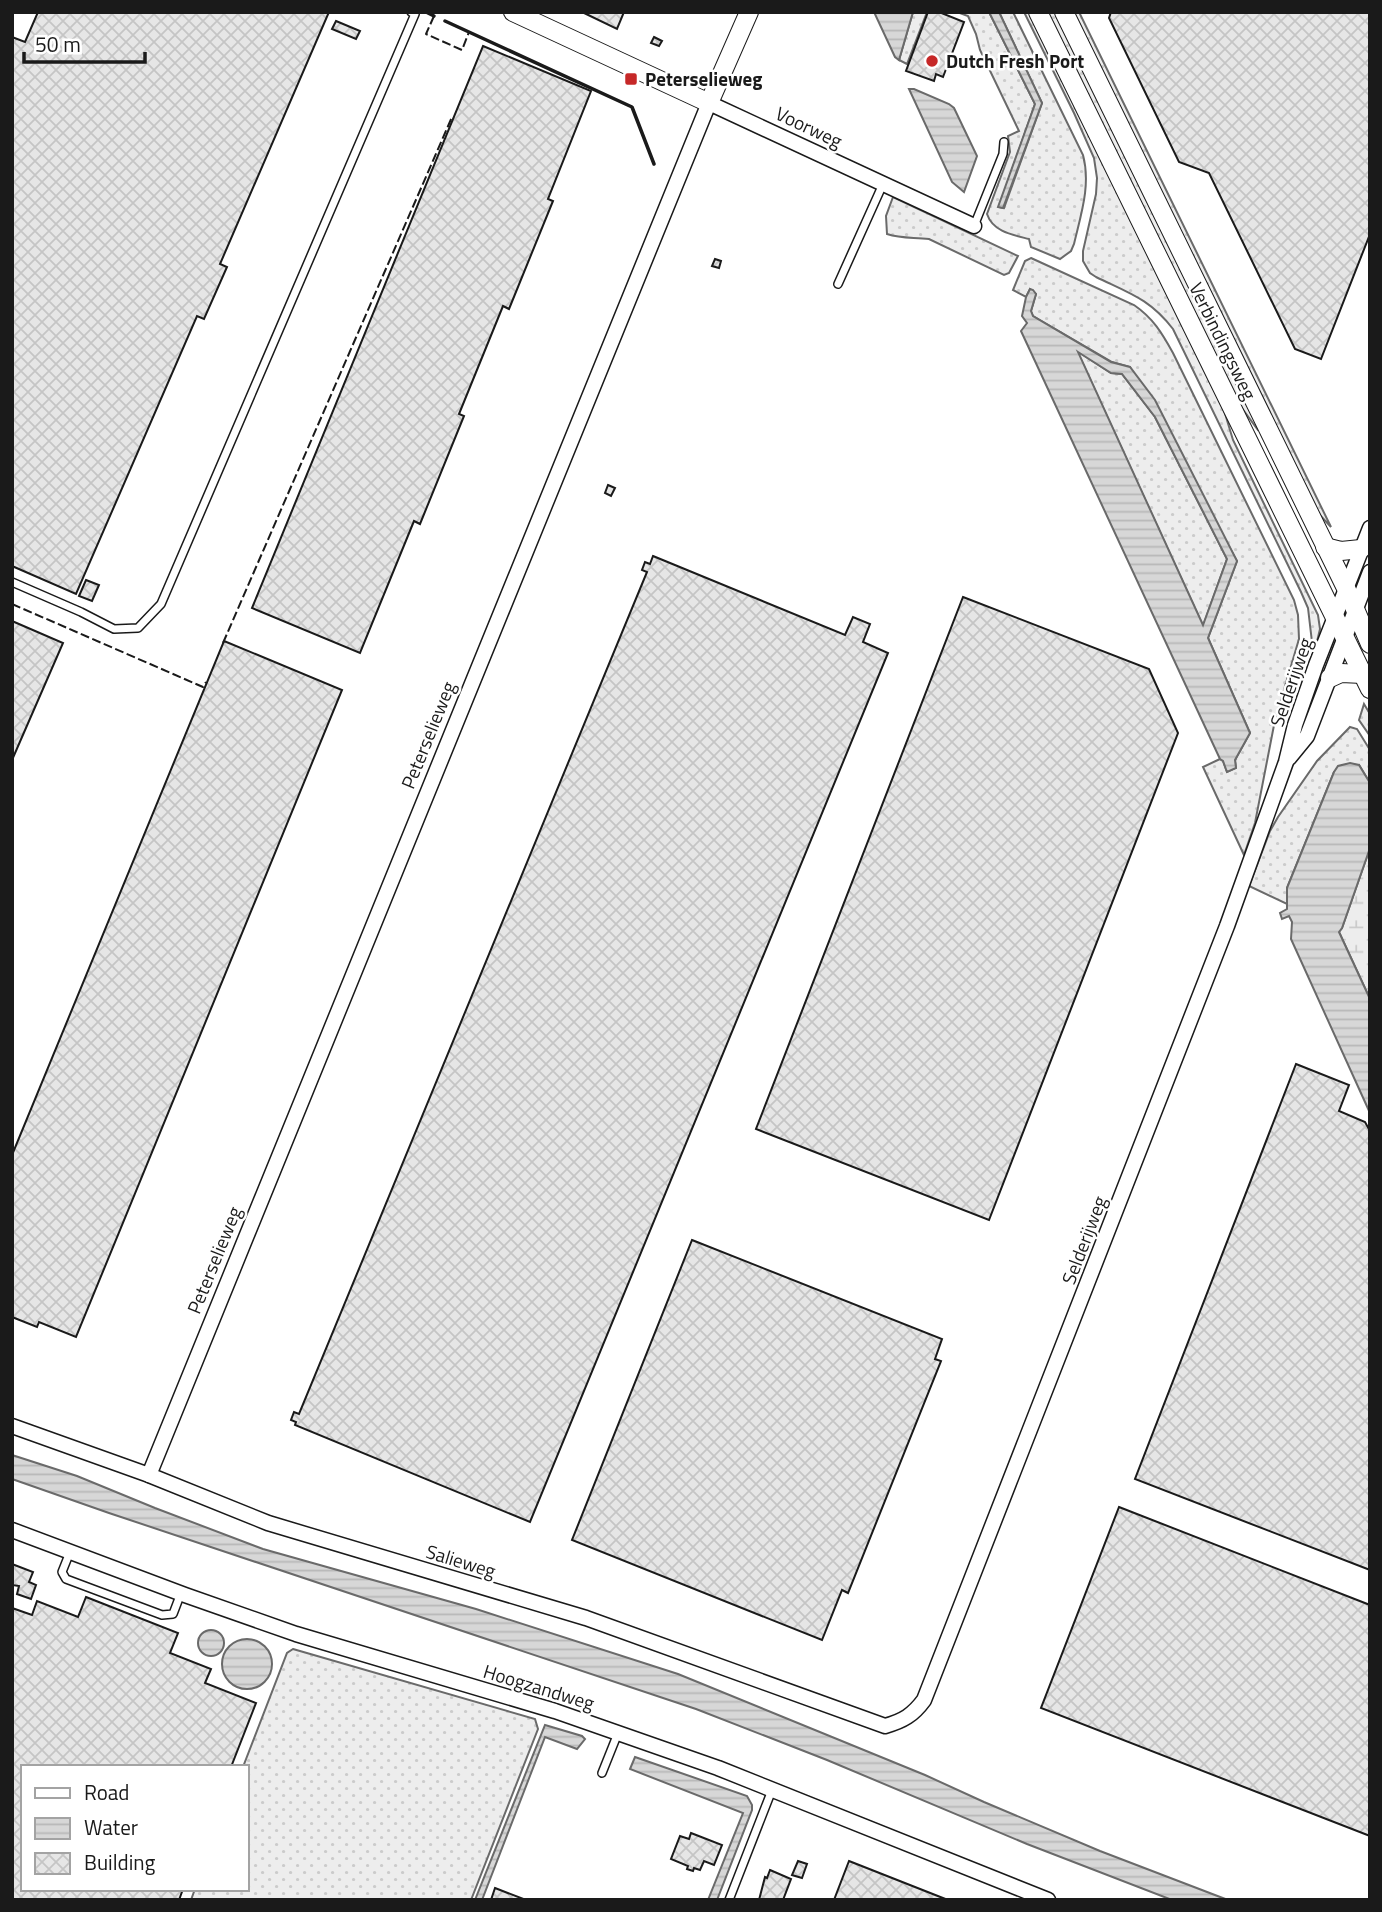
<svg xmlns="http://www.w3.org/2000/svg" width="1382" height="1912" viewBox="0 0 1382 1912" font-family="'Titillium Web',sans-serif">
<style>
.grass{fill:url(#grass-dots);stroke:#6a6a6a;stroke-width:2}
.wetland{fill:url(#wetland-marsh);stroke:#6a6a6a;stroke-width:2}
.water{fill:url(#water-rules);stroke:#6a6a6a;stroke-width:2;fill-rule:evenodd}
.building{fill:url(#building-cross-hatch);stroke:#1a1a1a;stroke-width:2}
.lines{fill:none;stroke-linecap:round;stroke-linejoin:round}
.service-casing{stroke:#1a1a1a;stroke-width:10}
.minor-casing{stroke:#1a1a1a;stroke-width:17}
.tertiary-casing{stroke:#1a1a1a;stroke-width:20}
.service{stroke:#fff;stroke-width:7}
.minor{stroke:#fff;stroke-width:14}
.tertiary{stroke:#fff;stroke-width:18}
.fence{stroke:#1a1a1a;stroke-width:2;stroke-dasharray:9 3.5;stroke-linecap:butt}
.wall{stroke:#1a1a1a;stroke-width:3.5}
.poi-dot{fill:#c62828;stroke:#fff;stroke-width:2.5}
.labels{text-anchor:middle;stroke-width:5;stroke-linejoin:round;paint-order:stroke}
.poi-label{font-size:19px;font-weight:bold;fill:#1a1a1a;stroke:#fff;text-anchor:start}
.street-label{font-size:19px;fill:#1a1a1a;stroke:#fff}
</style>
<defs>
<pattern id="grass-dots" width="8" height="8" patternUnits="userSpaceOnUse" patternTransform="scale(1.75)"><rect width="8" height="8" fill="#ededed"/><path d="M2 2h.1M6 6h.1" fill="none" stroke="#cbcbcb" stroke-width="1.8" stroke-linecap="round"/></pattern>
<pattern id="wetland-marsh" width="20" height="14" patternUnits="userSpaceOnUse" patternTransform="scale(1.75)"><rect width="20" height="14" fill="#ededed"/><path d="M1 5h8M5 5V1M11 12h8M15 12V8" fill="none" stroke="#cbcbcb"/></pattern>
<pattern id="water-rules" width="6" height="5" patternUnits="userSpaceOnUse" patternTransform="scale(1.75)"><rect width="6" height="5" fill="#d7d7d7"/><path d="M0 2.5h6" fill="none" stroke="#b8b8b8"/></pattern>
<pattern id="building-cross-hatch" width="8" height="8" patternUnits="userSpaceOnUse" patternTransform="scale(1.75)"><rect width="8" height="8" fill="#e6e6e6"/><path d="M0 0l8 8M0 8l8-8" fill="none" stroke="#c5c5c5"/></pattern>
</defs>
<rect width="100%" height="100%" fill="#fff"/>
<g class="grass">
<polygon points="913,12 927,12 907,64 899,60"/>
<path d="M957 12H989L1035 104 999 207 1004 208 1042 103 999 12H1013L1083 155C1091 185 1081 214 1074 244L1071 251 1060 259 1031 247 1029 239C1013 235 993 232 987 214L1010 152 1008 136 1019 131 980 50 976 34 968 16Z"/>
<path d="M1024 12H1033L1220 397 1233 440 1318 615 1320 629 1315 650 1312 642 1308 608 1301 592 1173 329C1150 299 1129 293 1096 277L1090 273 1083 261V251L1096 194 1097 178 1094 158 1074 113Z"/>
<polygon points="1044,12 1059,12 1263,428 1258,430 1236,400"/>
<polygon points="1070,12 1079,12 1331,527 1317,512"/>
<path d="M893 197 1018 256 1009 273 1004 275 929 239C914 237 902 239 887 234L886 216Z"/>
<path d="M1031 258 1134 305C1153 318 1162 333 1173 353L1294 600 1298 615 1299 639 1275 720 1255 823 1244 855 1203 767 1220 759 1223 761 1227 772 1236 768 1235 760 1250 733 1208 638 1237 561 1130 367 1112 362 1033 316 1031 311 1036 294 1030 289 1026 297 1013 290 1025 261Z"/>
<polygon points="1077,351 1111,373 1122,374 1155,417 1227,559 1203,626"/>
<polygon points="1364,704 1370,714 1370,736 1359,720"/>
<polygon points="1350,727 1357,729 1370,750 1370,783 1359,765 1334,772 1287,888 1287,904 1249,886 1270,831 1278,817 1317,761"/>
<polygon points="293,1649 535,1719 538,1729 471,1900 191,1900 195,1889 247,1889 247,1767 243,1767 287,1653"/>
</g>
<polygon class="wetland" points="1370,848 1370,999 1339,932 1342,928"/>
<g class="water">
<polygon points="874,12 913,12 899,60 895,57"/>
<polygon points="989,12 999,12 1042,103 1003,208 998,207 1035,104"/>
<polygon points="909,89 914,89 949,104 954,108 977,156 964,192 952,182"/>
<path d="M1030 289 1033 290 1036 294 1031 311 1033 316 1111 362 1130 367 1155 400 1237 561 1208 638 1250 733 1235 760 1236 768 1227 772 1223 761 1220 759 1021 331 1027 323 1022 316 1026 297ZM1078 352 1111 373 1122 374 1155 417 1227 559 1203 625Z"/>
<polygon points="1350,763 1359,765 1370,783 1370,848 1342,928 1339,932 1370,999 1370,1113 1291,939 1292,922 1289,916 1282,919 1280,913 1287,909 1287,888 1334,772 1338,766"/>
<polygon points="12,1455 77,1476 155,1508 263,1549 476,1609 678,1674 925,1775 984,1802 1100,1851 1228,1900 1172,1900 1027,1844 827,1760 696,1709 109,1513 12,1479"/>
<circle cx="211" cy="1643" r="13"/>
<circle cx="247" cy="1664" r="25"/>
<polygon points="545,1725 582,1736 585,1739 577,1749 545,1737 482,1900 475,1900"/>
<polygon points="635,1757 747,1796 752,1805 752,1810 717,1900 708,1900 743,1813 630,1769"/>
</g>
<g class="building">
<polygon points="38,12 329,12 220,264 227,267 204,319 197,316 76,594 12,566 12,37 25,42"/>
<polygon points="582,12 624,12 617,29"/>
<polygon points="928,12 939,12 964,22 943,77 936,74 934,81 906,71"/>
<polygon points="1111,12 1370,12 1370,234 1321,359 1295,349 1209,173 1179,162 1109,18"/>
<polygon points="336,21 360,31 356,39 332,29"/>
<polygon points="654,37 662,41 659,46 651,43"/>
<polygon points="483,46 591,91 548,199 553,201 509,309 503,306 459,414 464,416 420,524 414,521 360,653 252,608"/>
<polygon points="715,259 721,261 719,268 712,266"/>
<polygon points="608,485 615,488 611,496 605,493"/>
<polygon points="653,556 845,635 853,617 870,624 863,642 888,653 530,1522 295,1425 296,1422 291,1420 294,1412 299,1414 647,572 642,570 645,562 650,564"/>
<polygon points="86,580 99,585 92,601 79,596"/>
<polygon points="963,597 1149,669 1178,733 989,1220 756,1129"/>
<polygon points="12,621 63,643 12,760"/>
<polygon points="224,641 342,690 76,1337 39,1322 37,1327 12,1317 12,1155"/>
<polygon points="1296,1064 1349,1085 1339,1111 1365,1122 1370,1131 1370,1570 1135,1479"/>
<polygon points="692,1240 942,1339 935,1359 941,1361 848,1593 842,1590 822,1640 572,1540"/>
<polygon points="1119,1507 1370,1605 1370,1836 1041,1708"/>
<polygon points="12,1564 33,1572 29,1582 36,1585 31,1599 17,1594 19,1586 12,1585"/>
<polygon points="86,1597 178,1633 170,1653 211,1669 205,1683 256,1703 231,1767 23,1767 23,1889 183,1889 179,1900 12,1900 12,1608 32,1615 37,1601 78,1617"/>
<polygon points="691,1833 722,1845 714,1865 704,1861 700,1870 694,1868 693,1871 687,1869 688,1866 671,1859 680,1836 689,1839"/>
<polygon points="798,1861 807,1864 802,1878 792,1875"/>
<polygon points="849,1861 948,1900 834,1900"/>
<polygon points="770,1870 791,1879 783,1900 759,1900 765,1877 767,1878"/>
<polygon points="495,1888 526,1900 491,1900"/>
</g>
<g class="lines">
<defs>
<g id="service">
<polyline points="974,226 1003,154 1004,142"/>
<polyline points="838,284 883,184"/>
<polyline points="12,582 81,612 114,629 138,628 161,604 415,14 411,12"/>
<polyline points="70,1552 62,1572 66,1579 162,1615 173,1614 181,1593"/>
<polyline points="602,1773 618,1733"/>
<polyline points="729,1900 772,1790"/>
</g>
<g id="minor">
<polyline points="1289,758 1307,736 1370,572"/>
<path d="M12 1426 149 1475 268 1523 586 1618 885 1726C903 1721 913 1715 924 1700L1227 926 1286 762 1295 725 1316 665 1370 528"/>
<polyline points="149,1475 709,103 974,226"/>
<polyline points="12,1530 185,1595 296,1634 555,1711 718,1768 1048,1900"/>
</g>
<g id="tertiary">
<polyline points="513,12 709,103 749,12"/>
<polyline points="1038,12 1370,689"/>
<polyline points="1064,12 1346,588 1370,644"/>
<polyline points="1325,547 1341,551 1361,549"/>
<polyline points="1330,678 1341,673 1363,674"/>
</g>
</defs>
<use href="#service" class="service-casing"/>
<use href="#minor" class="minor-casing"/>
<use href="#tertiary" class="tertiary-casing"/>
<use href="#service" class="service"/>
<use href="#minor" class="minor"/>
<use href="#tertiary" class="tertiary"/>
<g class="fence">
<polyline points="434,16 426,34 462,50 469,32"/>
<polyline points="12,604 203,687 206,682"/>
<polyline points="223,643 452,117"/>
</g>
<g class="wall">
<polyline points="426,12 434,16"/>
<polyline points="445,21 632,107 654,164"/>
</g>
</g>
<g class="poi-dot">
<circle cx="932" cy="61" r="7"/>
<rect x="624" y="72" width="14" height="14" rx="3.5"/>
</g>
<g class="labels">
<g class="poi-label">
<text x="946" y="68">Dutch Fresh Port</text>
<text x="645" y="86">Peterselieweg</text>
</g>
<g class="street-label">
<text transform="translate(809 127) rotate(25)" y="7">Voorweg</text>
<text transform="translate(1223 341) rotate(64)" y="7">Verbindingsweg</text>
<text transform="translate(1291 682) rotate(-71)" y="7">Selderijweg</text>
<text transform="translate(428 735) rotate(-68)" y="7">Peterselieweg</text>
<text transform="translate(1084 1240) rotate(-69)" y="7">Selderijweg</text>
<text transform="translate(214 1260) rotate(-68)" y="7">Peterselieweg</text>
<text transform="translate(461 1561) rotate(17)" y="7">Salieweg</text>
<text transform="translate(539 1687) rotate(17)" y="7">Hoogzandweg</text>
</g>
</g>
<rect width="1382" height="1912" fill="none" stroke="#1a1a1a" stroke-width="28"/>
<rect x="21" y="1765" width="228" height="126" fill="#ffffff" stroke="#a3a3a3" stroke-width="2"/>
<rect x="35" y="1788" width="35" height="10" fill="#ffffff" stroke="#a3a3a3" stroke-width="2"/>
<text x="84" y="1800" font-size="21" fill="#1a1a1a">Road</text>
<rect x="35" y="1818" width="35" height="21" fill="url(#water-rules)" stroke="#a3a3a3" stroke-width="2"/>
<text x="84" y="1835" font-size="21" fill="#1a1a1a">Water</text>
<rect x="35" y="1853" width="35" height="21" fill="url(#building-cross-hatch)" stroke="#a3a3a3" stroke-width="2"/>
<text x="84" y="1870" font-size="21" fill="#1a1a1a">Building</text>
<path d="M24 52v10h121v-10" fill="none" stroke="#1a1a1a" stroke-width="3.5"/>
<text x="35" y="52" font-size="21" fill="#1a1a1a" stroke="#ffffff" stroke-width="5" paint-order="stroke">50 m</text>
</svg>
